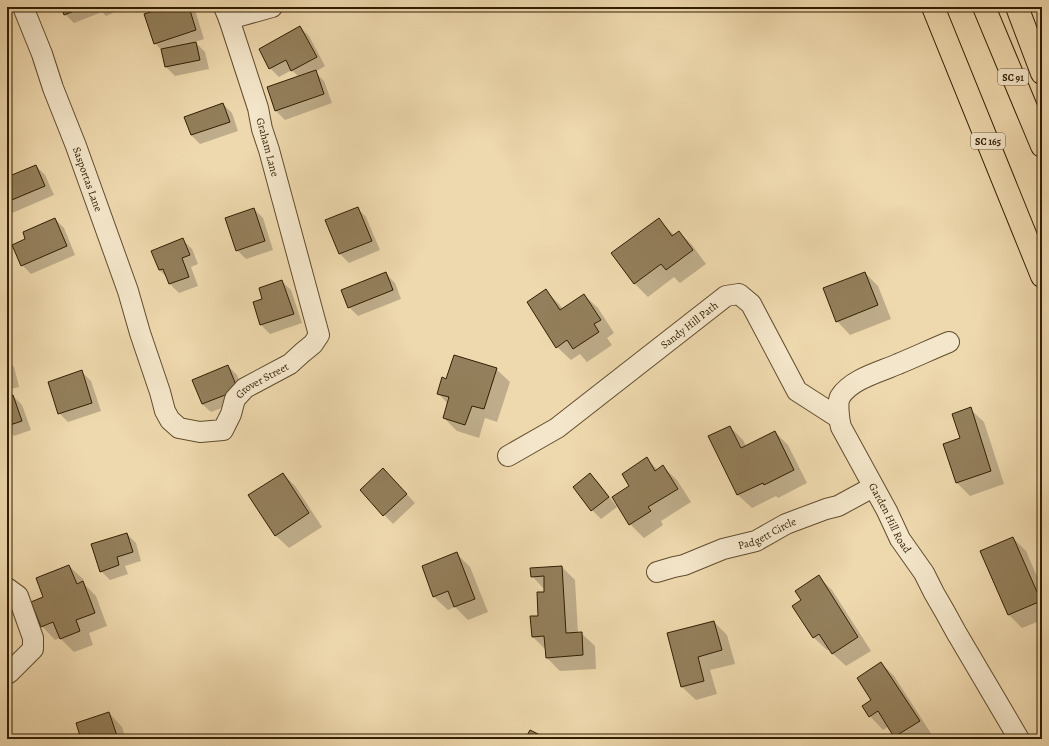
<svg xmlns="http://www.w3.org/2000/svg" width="1049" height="746" viewBox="0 0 1049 746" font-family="Alegreya,serif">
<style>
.shadow{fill:#0003}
.building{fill:#937f5b;stroke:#311e02}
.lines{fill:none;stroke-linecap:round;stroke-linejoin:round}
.minor-casing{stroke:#604c2d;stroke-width:22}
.major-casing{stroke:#311e02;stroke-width:24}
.minor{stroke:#f4e6ca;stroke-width:20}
.major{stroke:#eed8ad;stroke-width:22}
.labels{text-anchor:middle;stroke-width:3.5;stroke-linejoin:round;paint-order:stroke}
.shield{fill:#f4e6ca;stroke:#6c5a3e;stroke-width:1}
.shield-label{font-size:10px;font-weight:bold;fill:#311e02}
.street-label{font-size:11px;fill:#311e02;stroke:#f4e6ca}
</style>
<rect width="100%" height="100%" fill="#eed8ad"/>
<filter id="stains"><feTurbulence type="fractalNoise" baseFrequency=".005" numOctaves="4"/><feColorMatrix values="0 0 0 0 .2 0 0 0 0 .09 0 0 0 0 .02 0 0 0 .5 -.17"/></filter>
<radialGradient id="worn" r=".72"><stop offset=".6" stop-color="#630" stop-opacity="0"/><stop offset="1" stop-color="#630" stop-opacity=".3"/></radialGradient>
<g class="shadow">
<polygon points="62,7 111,7 113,13 106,16 102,12 74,23 65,14"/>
<polygon points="170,7 192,7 195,10 204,39 195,42 205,52 209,69 175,76 166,67 162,51 155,43"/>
<polygon points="300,27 309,36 325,66 315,72 324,81 332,103 285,120 276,111 299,77 292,70 279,77 270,68 260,49"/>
<polygon points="223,104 232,113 238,131 200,144 191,135 186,117"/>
<polygon points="36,166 45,175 54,195 12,213 7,208 7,178"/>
<polygon points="357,208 366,217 380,250 349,263 340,254"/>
<polygon points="254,209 263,218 273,250 246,259 237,250"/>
<polygon points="55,219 64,228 75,255 31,274 22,265 27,240"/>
<polygon points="659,219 674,235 679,232 692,245 706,264 680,283 674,277 648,297 634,283"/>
<polygon points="183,240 192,249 198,264 191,267 198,286 179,293 170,284 168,278 159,270"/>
<polygon points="865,273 878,286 891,319 850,335 837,321"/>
<polygon points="386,274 395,283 401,299 358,316 349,307"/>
<polygon points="282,282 291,290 302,323 270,334 261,325 263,300"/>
<polygon points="546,291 559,304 563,309 584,295 598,308 614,333 607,338 612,345 587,362 580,354 571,360 557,347"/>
<polygon points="7,360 14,367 19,387 7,390"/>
<polygon points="228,366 237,375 246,399 211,412 202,404"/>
<polygon points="496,369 510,382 497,422 485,418 479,438 457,431 444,418 448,404 438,393 447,380"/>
<polygon points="82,372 91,381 101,411 68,422 59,413"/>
<polygon points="13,396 22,405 31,430 14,436 7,429 7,398"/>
<polygon points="970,409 984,422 1004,484 970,496 956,482 961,439"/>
<polygon points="730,427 743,440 746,446 775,432 788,445 807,483 778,498 776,496 752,508 738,495 710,437"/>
<polygon points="647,459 658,470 663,467 677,480 691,502 661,521 663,525 644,538 630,524 613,497 631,486"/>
<polygon points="283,474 296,487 322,527 289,548 275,535"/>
<polygon points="590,474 599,483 617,507 601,519 592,510 574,487"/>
<polygon points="392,478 415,503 393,524 361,491"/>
<polygon points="127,534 136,543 141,561 125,566 128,574 110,580 101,571"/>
<polygon points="1013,538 1026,551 1042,588 1042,620 1022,628 1009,615 982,551"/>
<polygon points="457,554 470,567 488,612 468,620 455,607 448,610 434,597 423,567"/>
<polygon points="69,566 83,579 85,585 96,596 107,626 89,633 93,645 74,652 60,638 55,640 42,626 45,598"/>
<polygon points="562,567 575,580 578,633 581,633 595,646 596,669 560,671 547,658 546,650 533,637 539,617 546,593 545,590 532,576"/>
<polygon points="819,577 832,590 871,651 846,666 832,653 830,649 827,650 813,637 802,601"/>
<polygon points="714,622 727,635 735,664 710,670 717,694 696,700 682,687"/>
<polygon points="881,663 894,676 932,735 925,739 898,739 889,726 883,730 870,716 872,700"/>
<polygon points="109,713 122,727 126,739 82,739"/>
</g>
<g class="building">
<polygon points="61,7 84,7 64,15"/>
<polygon points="166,7 189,7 196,30 154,44 144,14"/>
<polygon points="300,26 317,57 291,71 286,60 269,69 259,49"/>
<polygon points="196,42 200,60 165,67 161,49"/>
<polygon points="316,70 324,94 275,111 267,87"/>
<polygon points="223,103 230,122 191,135 184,117"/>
<polygon points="36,165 45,186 7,202 7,177"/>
<polygon points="358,207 372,241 339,254 325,220"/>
<polygon points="254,208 265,241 236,251 225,218"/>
<polygon points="55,218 67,246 21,266 12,245 25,239 23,232"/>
<polygon points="659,218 672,236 679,231 693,250 666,270 661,264 634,284 611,253"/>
<polygon points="183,238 190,255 182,258 189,277 169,284 163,269 159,270 151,251"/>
<polygon points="386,272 393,290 348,308 341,290"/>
<polygon points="865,272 878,305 836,322 823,288"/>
<polygon points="282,280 294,314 260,325 253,302 262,299 259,288"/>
<polygon points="546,289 560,310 584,294 601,320 594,324 599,332 573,349 567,340 556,348 527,302"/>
<polygon points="454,355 497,368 484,409 472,406 465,425 443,418 449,397 437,394 442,377 446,379"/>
<polygon points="228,365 238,390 202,404 192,380"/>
<polygon points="82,370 92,403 58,414 48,382"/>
<polygon points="13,395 22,421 7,426 7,397"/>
<polygon points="971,407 991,471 956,483 943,444 960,438 952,414"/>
<polygon points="730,426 741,448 775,431 794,470 764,485 763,483 737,495 708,436"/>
<polygon points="647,457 655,471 663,465 678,489 648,507 651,511 629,525 612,497 629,486 622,474"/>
<polygon points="383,468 407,494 383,516 360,490"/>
<polygon points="283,473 309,513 275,536 248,495"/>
<polygon points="590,473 609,497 591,511 573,487"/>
<polygon points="127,533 133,552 117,557 119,565 100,572 91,544"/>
<polygon points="1013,537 1041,601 1008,615 980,551"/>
<polygon points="457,552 475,599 454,607 448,591 433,597 422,566"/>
<polygon points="69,565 77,584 83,581 95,613 76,620 80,631 60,639 53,622 41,627 31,602 43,597 36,578"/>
<polygon points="562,566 566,633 582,632 583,655 546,658 544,636 532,637 530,616 538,616 537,592 544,592 544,576 531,577 530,568"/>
<polygon points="819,575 858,637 832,654 819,634 813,638 792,606 801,600 795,591"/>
<polygon points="714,621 722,650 698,657 704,681 681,687 667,633"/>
<polygon points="881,662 920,721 894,737 878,711 869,717 862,706 871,700 857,678"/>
<polygon points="109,712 118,739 81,739 76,723"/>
<polygon points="530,730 548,739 525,739"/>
</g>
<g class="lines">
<defs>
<g id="minor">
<path id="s1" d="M23 7 42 54 53 88 76 146 128 291 140 333 160 392 165 411 170 420 179 428 200 432 223 430 231 414 235 399 245 388 290 364 302 353 313 344 319 335 269 150 262 129 258 108 229 19 224 7"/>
<polyline points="229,19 272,7"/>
<path id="s2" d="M949 342C932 349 915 357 898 364 880 372 851 379 840 397 837 403 839 420 841 427L887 511 900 539 924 573 934 593 945 612 956 632 1019 739"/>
<path id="s3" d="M508 456 557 428 726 296 739 294 751 304 797 391 839 418"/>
<path id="s4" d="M657 572 674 567 684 565 723 549 756 541 786 524 826 509 838 506 873 487"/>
<polyline points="7,588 18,596 33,638 33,649 10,672 7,674"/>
</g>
<g id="major">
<polyline points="933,7 1042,276"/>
<polyline points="984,7 1042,146"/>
<polyline points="1017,7 1042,73"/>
</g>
</defs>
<use href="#minor" class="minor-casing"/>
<use href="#major" class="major-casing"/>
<use href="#minor" class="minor"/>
<use href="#major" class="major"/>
</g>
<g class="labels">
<g class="shield">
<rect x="998" y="69" width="30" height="16" rx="3"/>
<rect x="971" y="133" width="34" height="16" rx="3"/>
</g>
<g class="shield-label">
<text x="1013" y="81">SC 91</text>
<text x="988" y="145">SC 165</text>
</g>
<g class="street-label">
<text transform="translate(268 147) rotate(75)" y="4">Graham Lane</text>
<text dy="4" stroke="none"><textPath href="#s1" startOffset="184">Sasportas Lane</textPath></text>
<text dy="4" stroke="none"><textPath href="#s3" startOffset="224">Sandy Hill Path</textPath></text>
<text dy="4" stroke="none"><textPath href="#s1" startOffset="562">Grover Street</textPath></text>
<text dy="4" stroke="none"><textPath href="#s2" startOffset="257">Garden Hill Road</textPath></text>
<text dy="4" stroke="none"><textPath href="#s4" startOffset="117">Padgett Circle</textPath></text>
</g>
</g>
<rect width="1049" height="746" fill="none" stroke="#eed8ad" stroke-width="24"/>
<rect x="8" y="8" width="1033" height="730" fill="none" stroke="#311e02" stroke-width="2"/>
<rect x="12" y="12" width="1025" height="722" fill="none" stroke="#311e02"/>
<rect width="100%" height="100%" filter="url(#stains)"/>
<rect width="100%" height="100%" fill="url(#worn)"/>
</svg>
